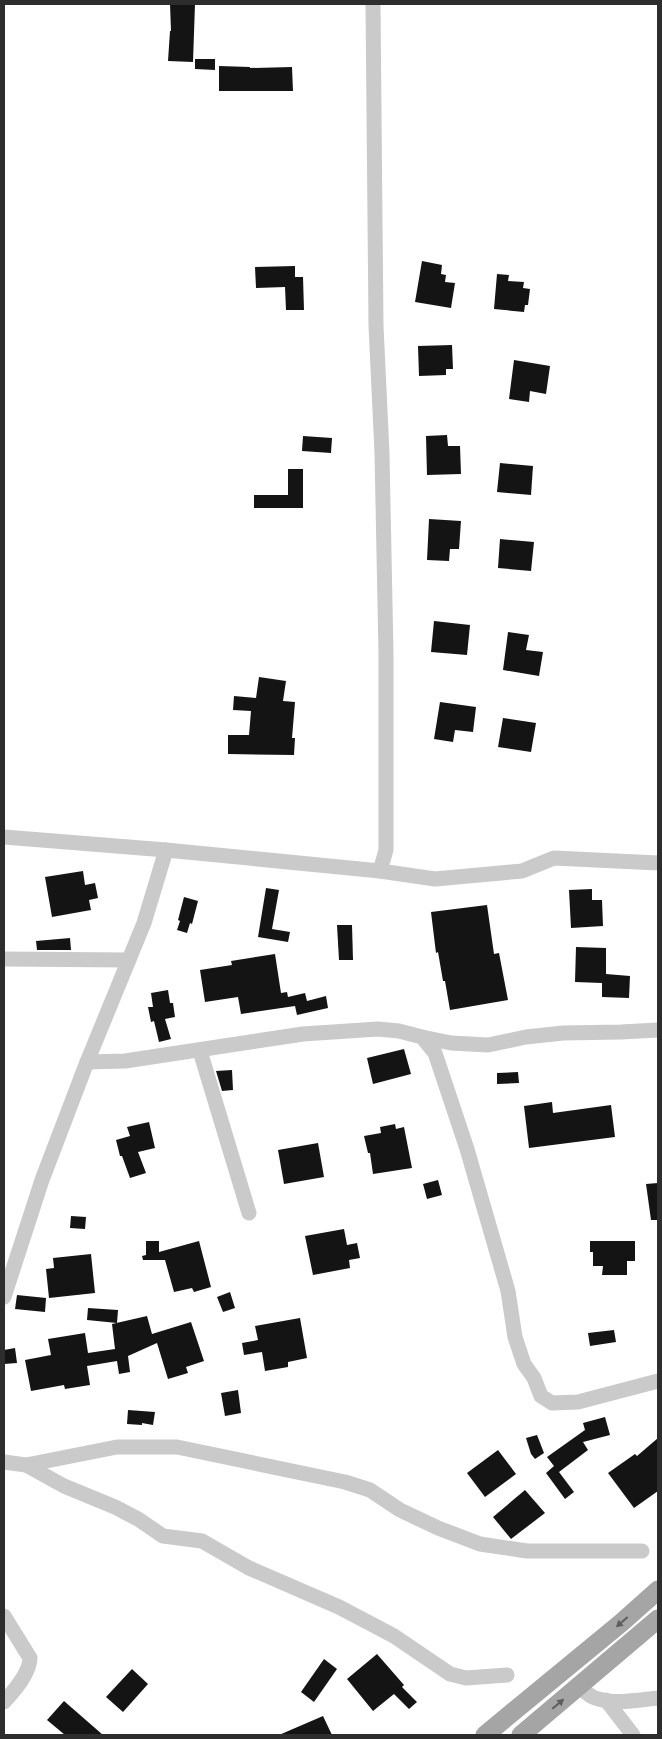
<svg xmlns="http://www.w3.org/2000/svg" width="662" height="1739" viewBox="0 0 662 1739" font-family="'Titillium Web',sans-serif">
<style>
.building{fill:#141414}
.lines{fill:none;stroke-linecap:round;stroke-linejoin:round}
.minor{stroke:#cacaca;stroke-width:15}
.major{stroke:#a5a5a5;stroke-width:19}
.oneway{fill:#5d5d5d}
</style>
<rect width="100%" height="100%" fill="#fff"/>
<g class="building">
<polygon points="170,4 195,4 193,62 168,61 170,31 171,31"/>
<polygon points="195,59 215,59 215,70 195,69"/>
<polygon points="219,66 250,67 250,68 292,67 293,91 219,91"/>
<polygon points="422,261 442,265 441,274 446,275 445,282 455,283 451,308 415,302"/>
<polygon points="295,266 295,277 303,277 304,310 286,310 285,287 256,288 255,267"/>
<polygon points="497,274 509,275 508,281 524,282 523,288 530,289 528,305 525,305 524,312 494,309"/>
<polygon points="452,345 453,369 446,369 446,375 419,376 418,346"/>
<polygon points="514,360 550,366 546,394 530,391 529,402 509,399"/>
<polygon points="447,435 448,446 460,446 461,474 427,475 426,436"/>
<polygon points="303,436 332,438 331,453 302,451"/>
<polygon points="500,463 533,466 531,495 497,492"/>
<polygon points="288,469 303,469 303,508 254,508 254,495 288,495"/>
<polygon points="429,519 461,521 459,549 450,549 449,561 427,560"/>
<polygon points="500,539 534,542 531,571 498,568"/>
<polygon points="434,621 470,625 467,655 431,652"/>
<polygon points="508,632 529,635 526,650 543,652 539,676 503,670"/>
<polygon points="259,677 286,681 283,701 295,702 292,738 295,738 294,755 228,754 228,735 249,735 251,711 233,710 234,696 256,698"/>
<polygon points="440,702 476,707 473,732 455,730 453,742 434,739"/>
<polygon points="503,718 536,723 531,752 498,747"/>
<polygon points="83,871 85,885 95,883 98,898 89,900 91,910 52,917 45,877"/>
<polygon points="266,888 279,890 272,929 290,932 288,942 258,937"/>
<polygon points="592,889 592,900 602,900 603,926 571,928 569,890"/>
<polygon points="184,897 198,901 192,924 190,923 187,933 177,930 180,921 178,920"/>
<polygon points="487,905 494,954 499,953 508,1000 450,1010 445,981 443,981 438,952 436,953 431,912"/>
<polygon points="337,925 352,925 353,960 339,960"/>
<polygon points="70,938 71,950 37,950 36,941"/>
<polygon points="576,947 606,948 606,974 630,976 629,998 602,997 602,983 575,982"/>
<polygon points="275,954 281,993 287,992 288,997 305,993 307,1001 326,996 328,1008 297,1015 295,1006 241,1014 238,997 205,1002 200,970 232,965 231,961"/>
<polygon points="168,990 170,1003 173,1003 175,1017 165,1019 171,1039 159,1042 154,1021 151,1022 148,1007 153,1007 151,993"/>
<polygon points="404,1049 411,1074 373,1084 367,1058"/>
<polygon points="232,1070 233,1090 222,1091 216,1071"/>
<polygon points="518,1072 519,1083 497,1084 497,1073"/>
<polygon points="552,1102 553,1113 611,1105 615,1137 529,1148 524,1106"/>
<polygon points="149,1122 155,1148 138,1152 146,1173 130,1178 122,1156 120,1156 116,1140 130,1136 127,1127"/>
<polygon points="395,1124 396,1129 404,1127 412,1168 373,1174 370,1153 368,1153 364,1136 381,1133 380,1127"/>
<polygon points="318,1143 324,1177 284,1184 278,1150"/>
<polygon points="438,1180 442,1195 427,1199 423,1184"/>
<polygon points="658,1183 658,1220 651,1220 646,1184"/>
<polygon points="71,1216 86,1217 85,1229 70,1228"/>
<polygon points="344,1229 347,1245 357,1243 360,1258 349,1260 350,1268 313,1275 305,1236"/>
<polygon points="146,1241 159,1241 159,1252 199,1241 211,1287 194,1292 192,1288 174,1292 165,1260 143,1260 142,1256 146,1255"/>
<polygon points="590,1241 635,1241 635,1261 627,1261 627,1275 602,1275 603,1266 593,1266 593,1252 590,1252"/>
<polygon points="91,1254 95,1293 49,1298 46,1269 54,1268 53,1258"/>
<polygon points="230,1292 235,1308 223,1312 217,1297"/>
<polygon points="17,1295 46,1298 45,1312 15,1309"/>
<polygon points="88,1308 118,1310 117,1323 87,1320"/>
<polygon points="147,1316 152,1334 191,1322 204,1361 186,1367 188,1373 168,1379 157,1343 128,1356 130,1372 119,1374 117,1361 87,1366 90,1385 65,1389 64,1385 31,1391 25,1360 51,1355 48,1339 85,1333 88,1353 115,1349 112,1324"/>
<polygon points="300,1318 307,1358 288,1362 288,1367 265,1371 262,1352 244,1355 242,1343 258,1340 255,1326"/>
<polygon points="614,1330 616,1342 590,1346 588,1333"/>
<polygon points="15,1348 17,1363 4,1364 4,1350"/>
<polygon points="238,1390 241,1413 225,1416 221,1393"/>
<polygon points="128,1410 155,1412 153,1425 142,1423 142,1425 127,1424"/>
<polygon points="605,1417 610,1435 583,1442 588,1450 559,1472 574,1492 565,1499 546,1473 554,1466 547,1457 585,1430 583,1423"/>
<polygon points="537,1435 544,1453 535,1459 531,1454 526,1438"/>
<polygon points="658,1438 658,1491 634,1508 608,1473 635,1454 637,1456"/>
<polygon points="498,1450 516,1474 485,1497 467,1473"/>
<polygon points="525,1490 545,1513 511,1539 493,1517"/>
<polygon points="377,1654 404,1685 402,1687 417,1702 409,1709 394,1694 373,1711 347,1679"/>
<polygon points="324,1659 337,1669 314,1702 301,1692"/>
<polygon points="132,1669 148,1684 123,1712 106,1697"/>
<polygon points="64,1701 103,1735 65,1735 47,1720"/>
<polygon points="323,1716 332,1735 279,1735"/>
</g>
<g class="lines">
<g class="minor">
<polyline points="4,837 166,850 380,871 386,850 386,654 382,453 376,326 373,4"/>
<polyline points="380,871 435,879 522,871 554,858 658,863"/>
<polyline points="4,959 129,960"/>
<polyline points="422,1037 451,1043 488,1045 526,1037 563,1033 621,1032 658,1030"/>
<polyline points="200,1051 249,1213"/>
<polyline points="87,1062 125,1061 303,1034 378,1029 399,1031 422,1037 435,1053 467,1149 508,1291 515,1337 524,1364 534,1378 541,1396 552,1403 578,1402 658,1381"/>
<polyline points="4,1297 42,1180 87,1062 144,923 166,850"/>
<polyline points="4,1462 26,1465 64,1486 115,1507 138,1519 163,1536 202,1541 249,1568 339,1607 394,1636 450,1674 466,1678 507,1675"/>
<polyline points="26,1465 117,1447 177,1447 345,1482 370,1490 400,1510 438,1528 480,1544 527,1551 642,1551"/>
<path d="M4 1616 30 1658C30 1673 14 1691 4 1702"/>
<path d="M579 1687C584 1690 589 1696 595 1698 614 1705 638 1700 658 1698"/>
<polyline points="606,1700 633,1735"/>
</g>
<g class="major">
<polyline points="485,1735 621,1623 658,1590"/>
<polyline points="521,1735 658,1619"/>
</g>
</g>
<defs><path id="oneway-solid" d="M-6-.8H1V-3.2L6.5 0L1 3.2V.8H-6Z" transform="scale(1.25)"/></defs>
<g class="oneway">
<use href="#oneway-solid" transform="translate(622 1622) rotate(139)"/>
<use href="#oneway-solid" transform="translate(558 1704) rotate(-40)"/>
</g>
<rect width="662" height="1739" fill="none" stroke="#2d2d2d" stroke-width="10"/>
</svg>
